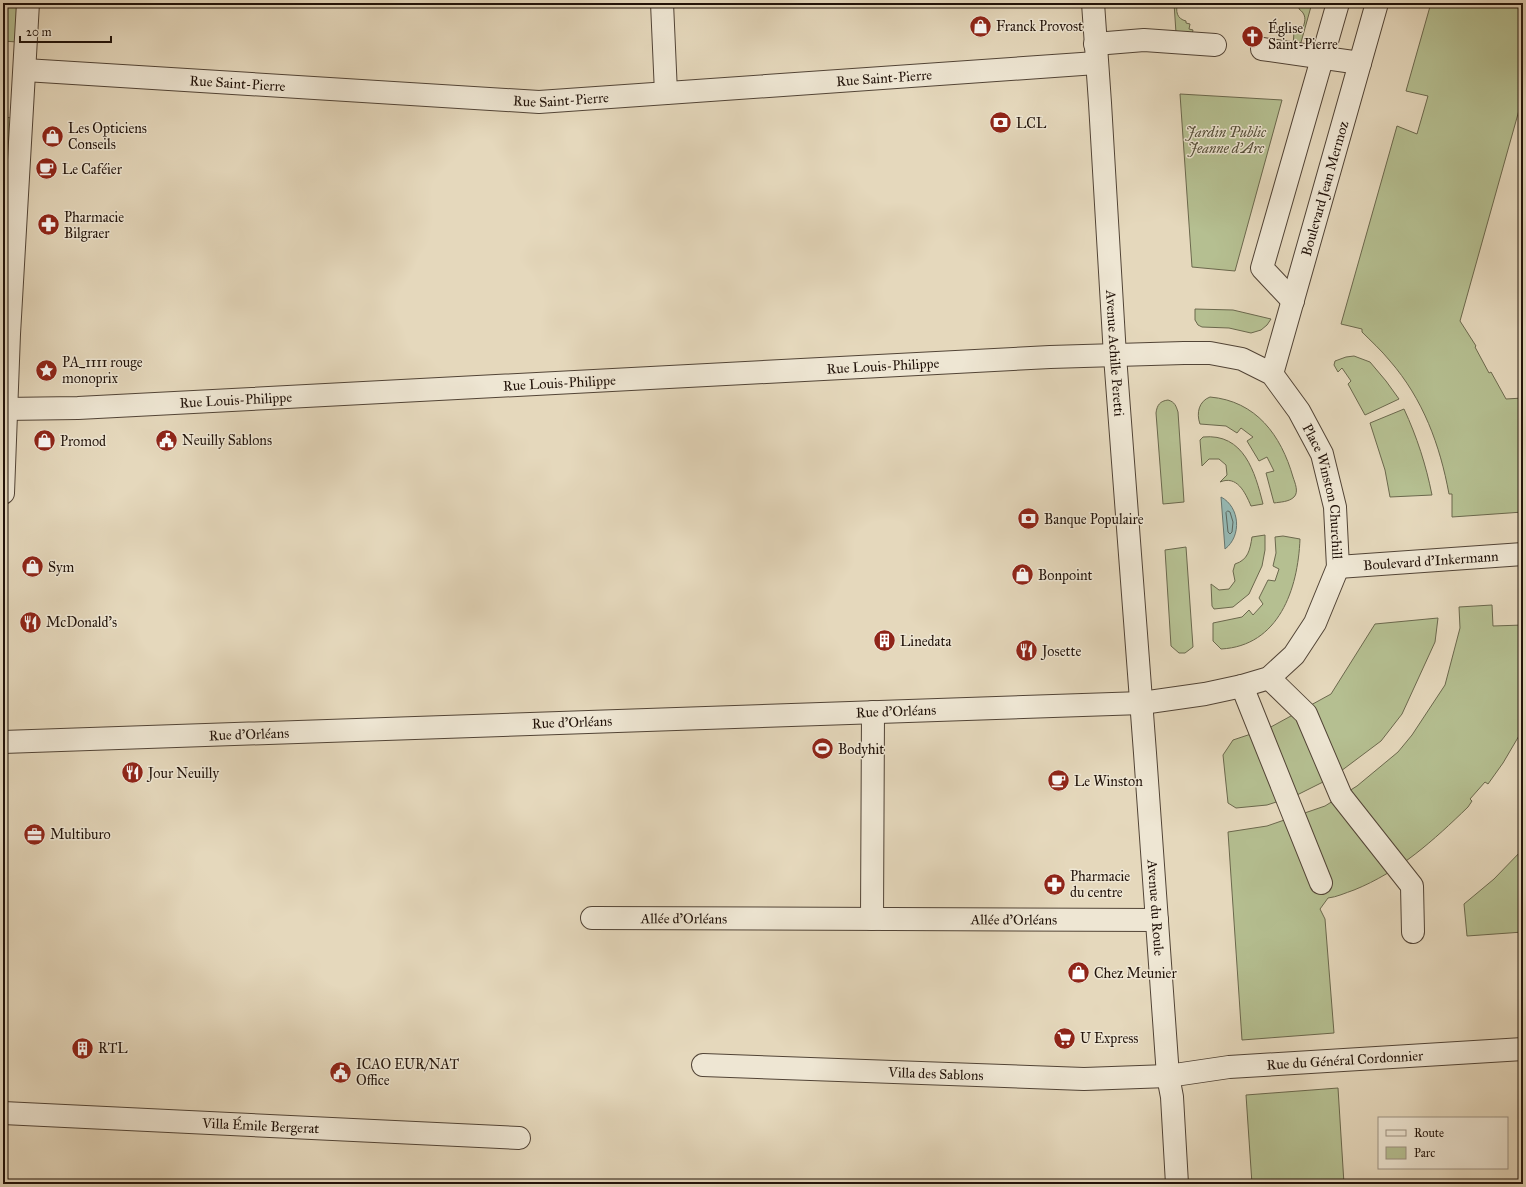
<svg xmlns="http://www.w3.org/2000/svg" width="1526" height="1187" viewBox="0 0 1526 1187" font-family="'IM FELL Great Primer',serif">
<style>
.green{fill:#b5bf91;stroke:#6b684d}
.water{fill:#96b9b4;stroke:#677670}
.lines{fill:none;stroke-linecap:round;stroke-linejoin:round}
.shore{stroke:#5c665e;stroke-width:1}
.minor-casing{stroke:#524436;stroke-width:24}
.minor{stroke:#eee6d3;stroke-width:22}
.labels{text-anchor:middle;stroke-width:3;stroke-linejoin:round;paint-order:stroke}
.poi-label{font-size:14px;fill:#211209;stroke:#eee6d3;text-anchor:start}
.street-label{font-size:14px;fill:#211209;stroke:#eee6d3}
.park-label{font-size:14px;font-style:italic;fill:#554f39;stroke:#eee6d3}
</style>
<rect width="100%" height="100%" fill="#e5d8bc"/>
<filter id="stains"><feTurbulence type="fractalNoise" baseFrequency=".005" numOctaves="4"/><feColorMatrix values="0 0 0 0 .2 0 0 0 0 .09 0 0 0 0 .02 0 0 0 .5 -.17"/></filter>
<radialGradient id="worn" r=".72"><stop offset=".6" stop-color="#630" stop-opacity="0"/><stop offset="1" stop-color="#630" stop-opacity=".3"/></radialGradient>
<g class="green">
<polygon points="3,3 18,3 17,42 3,41"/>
<path d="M1174 3H1178C1175 11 1177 19 1186 21V23L1190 24 1189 29 1193 30 1192 34 1176 33Z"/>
<path d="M1300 3H1312L1300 46H1293L1294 32 1303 27C1306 20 1306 14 1299 9Z"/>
<path d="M1431 3H1523V96L1460 321 1476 346 1475 347 1489 373 1491 372 1506 399 1523 398V512L1452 517V494H1449C1440 445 1423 399 1390 361 1381 350 1371 341 1362 332V329L1341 324 1397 126 1417 134 1428 96 1406 91Z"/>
<polygon points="1180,94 1282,100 1235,271 1192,267"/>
<polygon points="3,117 13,118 11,167 3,167"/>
<polygon points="1195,309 1233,310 1271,319 1267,325 1261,330 1251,333 1229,328 1202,327 1198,325 1195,320"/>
<polygon points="1354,356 1370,362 1386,381 1399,399 1365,415 1348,384 1351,381 1342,368 1338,372 1334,365 1335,361 1346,357"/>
<path d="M1210 397C1256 401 1281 435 1293 477 1295 483 1299 492 1294 497 1289 502 1280 502 1274 503L1266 473 1274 471 1267 457 1259 461 1247 441 1253 437 1241 428 1237 433 1226 426 1200 424C1196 413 1199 401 1210 397Z"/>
<path d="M1168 400C1175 402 1176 406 1178 412L1184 502 1163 504 1156 413C1157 405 1160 401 1168 400Z"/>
<path d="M1404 409C1417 437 1426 465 1432 495L1390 497 1385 470 1370 423Z"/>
<path d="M1203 437C1244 433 1255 472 1263 504L1251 506C1245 492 1237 475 1220 482L1227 475 1226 465 1219 459H1209L1202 466 1200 440Z"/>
<path d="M1265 535V550L1262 566 1249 594 1233 607 1214 609 1212 606 1211 584 1219 590 1229 589 1235 581 1233 571 1235 564C1248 560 1250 550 1252 537Z"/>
<path d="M1283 536 1300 539C1298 589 1279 646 1221 649L1213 641V623L1242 617 1249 610 1253 615 1263 604 1259 598 1268 580 1275 581 1279 569 1273 566 1276 553 1275 537Z"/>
<polygon points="1186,547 1193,647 1185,653 1179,653 1171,646 1165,550"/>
<path d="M1492 605 1493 626 1523 625V729L1503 763 1488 784 1485 782 1470 799 1472 801 1468 807C1434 840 1399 872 1354 890 1345 893 1337 897 1328 898L1320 909 1325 919 1334 1033 1242 1040 1228 832 1267 826 1325 806 1357 786 1398 752 1412 735 1445 685 1460 628 1459 607Z"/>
<polygon points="1438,618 1435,642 1402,714 1381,741 1333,777 1295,796 1267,805 1236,808 1228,803 1223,755 1233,740 1269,728 1331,694 1375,624"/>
<polygon points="1523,849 1523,932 1467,936 1464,904 1494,879"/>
<polygon points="1338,1088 1344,1184 1252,1184 1246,1095"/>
</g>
<path class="water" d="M1221 497C1240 507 1242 536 1225 549Z"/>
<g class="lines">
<polygon class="shore" points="1228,511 1230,512 1233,522 1232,532 1230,534 1228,532 1226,513"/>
<defs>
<g id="minor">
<polyline points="662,3 666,93"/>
<path id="s1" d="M1093 3 1100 103 1115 356 1145 753 1168 1076 1172 1097 1177 1184"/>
<polyline points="1095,44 1144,40 1215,45"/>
<polyline points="1262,49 1360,63"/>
<path id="s2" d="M25 70 539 102 1096 63"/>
<polyline points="1293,301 1262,268 1338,3"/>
<path id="s3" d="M1272 374 1377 3"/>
<path id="s4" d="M3 409 78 408 1050 357 1184 353H1210L1242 359 1272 374 1299 411 1322 454 1335 507 1338 567 1315 623 1294 655 1269 678 1242 686 1205 694 1142 703 3 742"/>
<polyline points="3,493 9,334 28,3"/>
<path id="s5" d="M1338 567 1523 554"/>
<polyline points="1269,678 1306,714 1341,796 1412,886 1413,932"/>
<polyline points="1242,686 1321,883"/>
<path id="s6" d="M592 918 1157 920"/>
<polyline points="872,919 873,712"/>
<path id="s7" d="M703 1065 1084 1079 1168 1076 1229 1067 1523 1049"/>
<path id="s8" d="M3 1113 519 1138"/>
</g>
</defs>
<use href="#minor" class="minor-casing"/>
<use href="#minor" class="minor"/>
</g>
<defs>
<symbol id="shop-disc" viewBox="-11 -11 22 22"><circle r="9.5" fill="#8f2418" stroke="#eee6d3"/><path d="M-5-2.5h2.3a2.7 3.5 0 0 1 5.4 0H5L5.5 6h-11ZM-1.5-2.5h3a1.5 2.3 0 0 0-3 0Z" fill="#fff"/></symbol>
<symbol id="church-disc" viewBox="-11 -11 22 22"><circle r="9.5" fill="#8f2418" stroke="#eee6d3"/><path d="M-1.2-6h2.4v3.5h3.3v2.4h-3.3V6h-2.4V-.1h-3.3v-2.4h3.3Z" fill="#fff"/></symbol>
<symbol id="bank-disc" viewBox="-11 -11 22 22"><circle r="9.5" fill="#8f2418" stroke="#eee6d3"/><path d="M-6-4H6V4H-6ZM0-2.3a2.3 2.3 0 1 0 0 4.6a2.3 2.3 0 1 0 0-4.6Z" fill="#fff"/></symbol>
<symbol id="cafe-disc" viewBox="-11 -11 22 22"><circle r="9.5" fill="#8f2418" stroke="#eee6d3"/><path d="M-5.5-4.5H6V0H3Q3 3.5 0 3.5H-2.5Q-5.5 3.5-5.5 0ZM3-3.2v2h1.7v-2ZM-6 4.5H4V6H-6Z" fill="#fff"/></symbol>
<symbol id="pharmacy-disc" viewBox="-11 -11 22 22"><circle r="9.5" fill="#8f2418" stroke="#eee6d3"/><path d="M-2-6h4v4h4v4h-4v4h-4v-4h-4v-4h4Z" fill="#fff"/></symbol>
<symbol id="sight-disc" viewBox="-11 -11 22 22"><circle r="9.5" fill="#8f2418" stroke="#eee6d3"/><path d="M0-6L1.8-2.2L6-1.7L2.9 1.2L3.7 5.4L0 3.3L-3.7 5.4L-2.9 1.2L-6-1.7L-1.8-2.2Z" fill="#fff"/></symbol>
<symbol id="civic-disc" viewBox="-11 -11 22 22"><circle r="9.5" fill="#8f2418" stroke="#eee6d3"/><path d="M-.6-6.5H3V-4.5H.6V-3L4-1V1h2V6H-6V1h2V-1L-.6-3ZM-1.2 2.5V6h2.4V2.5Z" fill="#fff"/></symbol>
<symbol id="restaurant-disc" viewBox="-11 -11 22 22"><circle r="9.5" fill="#8f2418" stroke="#eee6d3"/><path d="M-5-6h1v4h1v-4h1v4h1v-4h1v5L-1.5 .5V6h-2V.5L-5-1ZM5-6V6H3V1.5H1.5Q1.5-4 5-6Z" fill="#fff"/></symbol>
<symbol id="building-disc" viewBox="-11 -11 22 22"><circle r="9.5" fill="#8f2418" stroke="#eee6d3"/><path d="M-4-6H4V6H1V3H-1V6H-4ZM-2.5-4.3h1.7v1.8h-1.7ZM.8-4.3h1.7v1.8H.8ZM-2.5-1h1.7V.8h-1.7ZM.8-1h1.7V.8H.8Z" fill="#fff"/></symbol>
<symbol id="stadium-disc" viewBox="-11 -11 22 22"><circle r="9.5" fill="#8f2418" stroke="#eee6d3"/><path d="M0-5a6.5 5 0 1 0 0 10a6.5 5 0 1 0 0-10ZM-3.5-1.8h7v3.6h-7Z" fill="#fff"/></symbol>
<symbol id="office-disc" viewBox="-11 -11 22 22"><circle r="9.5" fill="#8f2418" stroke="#eee6d3"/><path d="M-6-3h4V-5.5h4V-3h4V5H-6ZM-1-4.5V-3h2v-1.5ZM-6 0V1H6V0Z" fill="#fff"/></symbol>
<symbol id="supermarket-disc" viewBox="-11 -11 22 22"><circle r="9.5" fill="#8f2418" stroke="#eee6d3"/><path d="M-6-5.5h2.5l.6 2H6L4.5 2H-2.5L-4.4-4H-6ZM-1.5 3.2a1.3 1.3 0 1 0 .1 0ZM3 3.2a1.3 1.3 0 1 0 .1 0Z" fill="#fff"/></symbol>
</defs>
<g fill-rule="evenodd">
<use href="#shop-disc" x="968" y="14" width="25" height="25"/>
<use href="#church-disc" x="1240" y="24" width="25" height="25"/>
<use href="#bank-disc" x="988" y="110" width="25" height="25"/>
<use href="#shop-disc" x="40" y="124" width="25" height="25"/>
<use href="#cafe-disc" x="34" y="156" width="25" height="25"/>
<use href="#pharmacy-disc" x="36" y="212" width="25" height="25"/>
<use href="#sight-disc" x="34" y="358" width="25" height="25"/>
<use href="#civic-disc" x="154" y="428" width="25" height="25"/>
<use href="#shop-disc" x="32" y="428" width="25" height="25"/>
<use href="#bank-disc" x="1016" y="506" width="25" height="25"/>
<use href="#shop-disc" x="20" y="554" width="25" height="25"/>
<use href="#shop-disc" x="1010" y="562" width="25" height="25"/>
<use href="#restaurant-disc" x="18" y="610" width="25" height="25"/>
<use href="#building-disc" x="872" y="628" width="25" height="25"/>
<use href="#restaurant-disc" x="1014" y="638" width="25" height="25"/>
<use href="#stadium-disc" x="810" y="736" width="25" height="25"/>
<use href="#restaurant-disc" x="120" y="760" width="25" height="25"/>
<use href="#cafe-disc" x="1046" y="768" width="25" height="25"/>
<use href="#office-disc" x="22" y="822" width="25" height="25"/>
<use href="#pharmacy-disc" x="1042" y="872" width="25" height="25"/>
<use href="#shop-disc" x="1066" y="960" width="25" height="25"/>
<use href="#supermarket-disc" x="1052" y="1026" width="25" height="25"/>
<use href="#building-disc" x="70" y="1036" width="25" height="25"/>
<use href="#civic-disc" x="328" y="1060" width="25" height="25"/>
</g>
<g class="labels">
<g class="poi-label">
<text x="996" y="31">Franck Provost</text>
<text x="1268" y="33">Église<tspan x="1268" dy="16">Saint-Pierre</tspan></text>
<text x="1016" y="128">LCL</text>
<text x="68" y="133">Les Opticiens<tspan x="68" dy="16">Conseils</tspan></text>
<text x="62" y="174">Le Caféier</text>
<text x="64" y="222">Pharmacie<tspan x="64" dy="16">Bilgraer</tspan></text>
<text x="62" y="367">PA_1111 rouge<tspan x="62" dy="16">monoprix</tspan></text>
<text x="182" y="445">Neuilly Sablons</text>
<text x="60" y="446">Promod</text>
<text x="1044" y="524">Banque Populaire</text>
<text x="48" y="572">Sym</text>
<text x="1038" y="580">Bonpoint</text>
<text x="46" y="627">McDonald's</text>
<text x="900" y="646">Linedata</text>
<text x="1042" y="656">Josette</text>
<text x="838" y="754">Bodyhit</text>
<text x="148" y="778">Jour Neuilly</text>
<text x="1074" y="786">Le Winston</text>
<text x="50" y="839">Multiburo</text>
<text x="1070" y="881">Pharmacie<tspan x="1070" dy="16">du centre</tspan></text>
<text x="1094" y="978">Chez Meunier</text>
<text x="1080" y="1043">U Express</text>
<text x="98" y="1053">RTL</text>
<text x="356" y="1069">ICAO EUR/NAT<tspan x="356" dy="16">Office</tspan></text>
</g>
<g class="street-label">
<text dy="5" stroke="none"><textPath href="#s2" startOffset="861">Rue Saint-Pierre</textPath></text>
<text dy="5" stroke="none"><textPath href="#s2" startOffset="213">Rue Saint-Pierre</textPath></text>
<text dy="5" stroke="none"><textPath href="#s2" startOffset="537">Rue Saint-Pierre</textPath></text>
<text dy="5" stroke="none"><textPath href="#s3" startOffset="193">Boulevard Jean Mermoz</textPath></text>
<text dy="5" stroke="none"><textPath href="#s1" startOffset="351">Avenue Achille Peretti</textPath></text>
<text dy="5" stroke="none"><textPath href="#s4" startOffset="881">Rue Louis-Philippe</textPath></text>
<text dy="5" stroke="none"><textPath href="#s4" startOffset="557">Rue Louis-Philippe</textPath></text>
<text dy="5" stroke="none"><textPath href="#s4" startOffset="233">Rue Louis-Philippe</textPath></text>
<text dy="5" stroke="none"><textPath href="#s4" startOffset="1406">Place Winston Churchill</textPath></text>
<text dy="5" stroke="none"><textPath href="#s5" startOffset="93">Boulevard d'Inkermann</textPath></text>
<text transform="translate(896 711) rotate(-2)" y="5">Rue d'Orléans</text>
<text transform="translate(572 722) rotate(-2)" y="5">Rue d'Orléans</text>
<text transform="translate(249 734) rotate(-2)" y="5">Rue d'Orléans</text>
<text dy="5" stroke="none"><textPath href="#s1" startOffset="907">Avenue du Roule</textPath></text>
<text dy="5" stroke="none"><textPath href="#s6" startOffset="92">Allée d'Orléans</textPath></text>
<text dy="5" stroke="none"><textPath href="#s6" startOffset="422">Allée d'Orléans</textPath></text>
<text dy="5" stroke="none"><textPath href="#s7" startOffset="643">Rue du Général Cordonnier</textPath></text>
<text dy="5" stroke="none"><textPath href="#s7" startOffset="233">Villa des Sablons</textPath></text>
<text dy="5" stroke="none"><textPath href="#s8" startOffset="258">Villa Émile Bergerat</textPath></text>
</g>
<g class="park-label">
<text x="1226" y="137">Jardin Public<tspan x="1226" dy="16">Jeanne d'Arc</tspan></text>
</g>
</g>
<rect width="1526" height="1187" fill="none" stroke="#e5d8bc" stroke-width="16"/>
<rect x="4" y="4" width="1518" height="1179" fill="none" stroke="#211209" stroke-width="2"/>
<rect x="8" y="8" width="1510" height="1171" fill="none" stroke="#211209"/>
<rect x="1378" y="1117" width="130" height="52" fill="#eee6d3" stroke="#9c9182"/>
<rect x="1386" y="1130" width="20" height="6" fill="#eee6d3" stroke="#9c9182"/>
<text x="1414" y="1137" font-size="12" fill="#211209">Route</text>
<rect x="1386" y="1147" width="20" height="12" fill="#b5bf91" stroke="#9c9182"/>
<text x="1414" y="1157" font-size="12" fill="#211209">Parc</text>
<path d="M20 36v6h91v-6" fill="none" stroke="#211209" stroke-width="2"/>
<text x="26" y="36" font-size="12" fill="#211209" stroke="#eee6d3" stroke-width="3" paint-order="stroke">20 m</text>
<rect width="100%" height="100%" filter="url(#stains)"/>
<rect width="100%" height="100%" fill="url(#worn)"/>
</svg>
